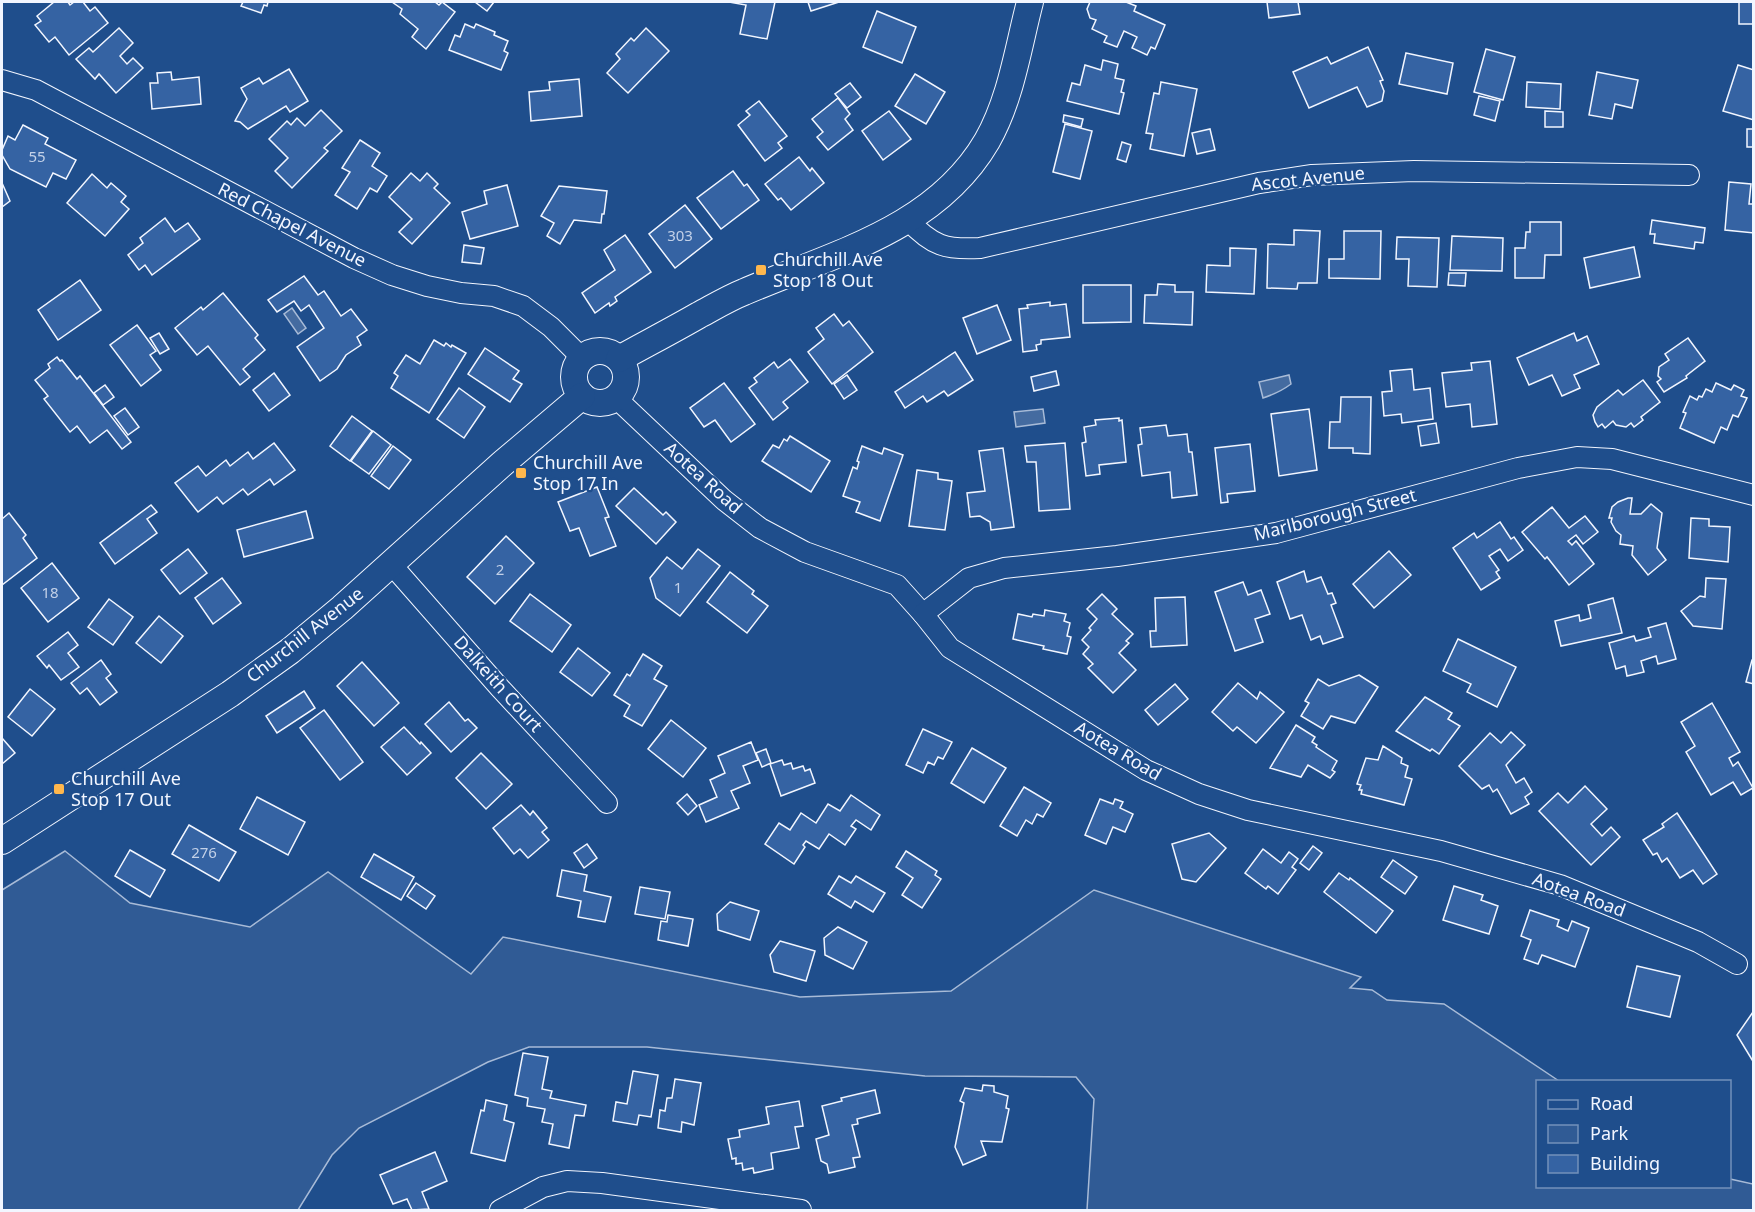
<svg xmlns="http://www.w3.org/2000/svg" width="1755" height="1212" viewBox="0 0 1755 1212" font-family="'Noto Sans',sans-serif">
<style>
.green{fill:#305b95;stroke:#a8bbd7;stroke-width:1.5}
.water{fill:#446ba0;stroke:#a8bbd7;stroke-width:1.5}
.building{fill:#3563a3;stroke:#f2f6ff;stroke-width:1.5}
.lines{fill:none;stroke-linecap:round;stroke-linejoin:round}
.minor-casing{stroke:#f2f6ff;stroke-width:22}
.tertiary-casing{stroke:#f2f6ff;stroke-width:28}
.minor{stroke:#1f4e8c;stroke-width:20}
.tertiary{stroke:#1f4e8c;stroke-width:26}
.poi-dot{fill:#ffb74d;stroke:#1f4e8c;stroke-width:2}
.labels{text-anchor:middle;stroke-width:4.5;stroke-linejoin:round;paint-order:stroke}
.number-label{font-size:15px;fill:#c3d1e8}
.street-label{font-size:18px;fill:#f2f6ff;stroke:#1f4e8c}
.poi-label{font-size:18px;fill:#f2f6ff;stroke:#1f4e8c;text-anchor:start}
</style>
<rect width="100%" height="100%" fill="#1f4e8c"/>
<polygon class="green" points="65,851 130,903 250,927 328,872 471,974 503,937 800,997 951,991 1094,890 1361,977 1350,988 1372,990 1387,1000 1444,1004 1559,1081 1538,1082 1538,1186 1730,1186 1730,1179 1753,1184 1753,1210 1087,1210 1094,1099 1076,1077 925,1076 647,1047 529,1047 488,1062 359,1128 332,1155 298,1210 2,1210 2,890"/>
<g class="water">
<polygon points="292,308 306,328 298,334 284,314"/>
<path d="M1289 375 1291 384C1283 390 1272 395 1263 398L1259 382Z"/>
<polygon points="1043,409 1045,423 1016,427 1014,412"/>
</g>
<g class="building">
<polygon points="54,2 68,2 70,5 74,2 83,2 90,11 95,7 108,23 69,55 55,37 49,42 35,25 41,21 37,16"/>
<polygon points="243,2 268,2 267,6 264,5 261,13 241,6"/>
<polygon points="392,2 435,2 439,5 442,2 455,12 426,49 412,37 418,29 400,14 402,9"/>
<polygon points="475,2 494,2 487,11"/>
<polygon points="729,2 775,2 767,39 740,34 746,5"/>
<polygon points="808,2 839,2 811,11"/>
<polygon points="1090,2 1126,2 1136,6 1134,11 1165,25 1155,49 1151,47 1147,55 1132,48 1137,37 1124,31 1117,47 1104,42 1107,36 1092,29 1096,20 1090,18 1087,9"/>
<polygon points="1267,2 1298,2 1300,14 1269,18"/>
<rect x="1739" y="2" width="15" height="22"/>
<polygon points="877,11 916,27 902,63 863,47"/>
<polygon points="465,24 474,28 476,24 495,32 494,35 508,41 504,51 508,53 501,70 449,50 455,35 460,37"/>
<polygon points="119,28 133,43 120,56 127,64 133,58 143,68 116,93 99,74 95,79 76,59 89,48 93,52"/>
<polygon points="646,28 669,51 628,93 607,73 620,59 616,54 631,38 634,41"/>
<polygon points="1368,47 1383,80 1380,81 1384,91 1382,101 1367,107 1357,87 1309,108 1293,72 1327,57 1331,64"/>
<polygon points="1486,49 1515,57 1503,100 1474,92"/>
<polygon points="1406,53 1453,63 1447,94 1399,84"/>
<polygon points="1103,60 1118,64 1115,78 1124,80 1121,92 1124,93 1119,114 1067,101 1072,83 1080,85 1085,65 1101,70"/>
<polygon points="1738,65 1754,70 1754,120 1723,111"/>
<polygon points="289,69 308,101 290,112 286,106 248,129 240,122 235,121 247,99 241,88 259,78 263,84"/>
<polygon points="171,72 172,80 199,77 201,104 152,109 150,83 158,83 157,73"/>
<polygon points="1597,72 1638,80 1632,108 1615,104 1612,119 1589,115"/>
<polygon points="915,74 945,92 926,124 895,106"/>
<polygon points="579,79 582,116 531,121 529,92 550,90 549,82"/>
<polygon points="1161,82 1197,89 1184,156 1150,149 1153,134 1146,133 1154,93 1159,94"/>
<polygon points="1527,82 1561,84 1560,109 1526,107"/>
<polygon points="850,83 861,97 847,108 835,94"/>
<polygon points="1479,96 1500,101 1495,121 1474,115"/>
<polygon points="838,98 850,114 845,119 853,130 828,150 817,137 823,132 812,119"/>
<polygon points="759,101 787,136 778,143 782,148 765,161 738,125 750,115 746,111"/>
<polygon points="321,110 342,131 324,148 328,151 292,188 275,171 288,158 269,139 287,121 291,125 297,118 305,126"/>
<polygon points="889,111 911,139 883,160 862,131"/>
<polygon points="1545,111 1563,112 1563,127 1545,127"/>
<polygon points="1064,115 1083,119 1081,127 1063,122"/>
<polygon points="1065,124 1092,131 1080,179 1053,172"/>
<polygon points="23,125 48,138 45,144 76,160 66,179 53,173 46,187 10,169 2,155 2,150 8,136 15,140"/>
<polygon points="1210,129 1215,150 1197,154 1192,133"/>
<rect x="1747" y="129" width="7" height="18"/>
<polygon points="360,140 380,153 372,166 387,176 377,192 370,188 357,209 335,195 350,172 342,168"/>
<polygon points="1122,142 1131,145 1126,162 1117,159"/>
<polygon points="799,157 810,171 812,168 824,183 791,210 781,198 778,200 765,184"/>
<polygon points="733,171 744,186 747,184 759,200 721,229 697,198"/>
<polygon points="411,173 420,181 427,173 438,184 434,188 450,203 412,244 399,232 412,219 389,197"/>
<polygon points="92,174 107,188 111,183 126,196 121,202 129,209 105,236 67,203"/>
<polygon points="1729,182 1751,184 1749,204 1754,204 1754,233 1725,230"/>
<polygon points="2,183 10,201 2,207"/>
<polygon points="507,185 518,226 470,239 462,212 487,204 484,191"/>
<polygon points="559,186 607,191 604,214 602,214 601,223 574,220 560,244 547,236 554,223 541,216"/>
<polygon points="685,205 712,239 675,268 649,234"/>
<polygon points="165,218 175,232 188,223 200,239 152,275 145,265 139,270 128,255 143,243 140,238"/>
<polygon points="1652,220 1705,228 1703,243 1695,242 1694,249 1654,243 1655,234 1650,234"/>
<polygon points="1530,222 1561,222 1561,255 1545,255 1544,278 1515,278 1515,248 1525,248 1526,232 1530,232"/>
<polygon points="1294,230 1320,231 1317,283 1298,283 1297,289 1267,288 1268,244 1294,245"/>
<polygon points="1344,231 1381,231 1380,279 1329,278 1329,259 1344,259"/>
<polygon points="625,235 651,272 615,297 617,301 610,306 609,303 595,313 582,293 615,270 604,250"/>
<polygon points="1452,236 1503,238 1502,271 1450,270"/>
<polygon points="1397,237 1439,238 1437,287 1408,286 1409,259 1396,259"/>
<polygon points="464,245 484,248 481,264 462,262"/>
<polygon points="1634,247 1640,277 1590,288 1584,258"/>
<polygon points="1230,248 1256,249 1254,294 1206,292 1207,265 1230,266"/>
<polygon points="1449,273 1466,273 1465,286 1448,285"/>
<polygon points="304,276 318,295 324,291 341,316 351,309 367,330 357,337 361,345 346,355 337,369 320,381 297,347 324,328 309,305 301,311 294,301 277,312 268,300"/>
<polygon points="80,280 101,310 58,340 38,310"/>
<polygon points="1158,284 1175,285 1175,292 1193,292 1192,325 1144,323 1145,295 1157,295"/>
<polygon points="1083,285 1131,285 1131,322 1083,323"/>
<polygon points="223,293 258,335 255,338 265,350 243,369 250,377 240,385 208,346 197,355 175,328 201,307 203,310"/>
<polygon points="1050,302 1050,306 1066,304 1070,337 1041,340 1041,344 1036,345 1037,350 1023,352 1019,309 1028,308 1027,305"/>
<polygon points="997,305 1011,340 977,354 963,318"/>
<polygon points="834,314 843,326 849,321 873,352 832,384 808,352 824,339 816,328"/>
<polygon points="137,325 156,351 150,355 161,370 141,386 110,345"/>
<polygon points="159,333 169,349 160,354 150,338"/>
<polygon points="1574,333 1577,341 1587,336 1599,364 1574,375 1580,388 1562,396 1552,375 1529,385 1517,358"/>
<polygon points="1688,338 1705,361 1686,376 1687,378 1664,392 1657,382 1661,379 1658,376 1659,367 1669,360 1665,354"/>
<polygon points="434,340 444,346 446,343 451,347 452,345 466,353 429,413 391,388 398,376 394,373 406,355 420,364"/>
<polygon points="485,348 519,371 513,379 522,384 510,402 468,374"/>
<polygon points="955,352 973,380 948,396 944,391 927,402 923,396 905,408 895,392"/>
<polygon points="57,357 60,361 62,360 77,379 80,376 131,442 122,449 107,430 90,443 77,426 70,432 44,399 48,396 35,380 50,368 48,364"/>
<polygon points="790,359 808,382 783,402 788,408 773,420 749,388 757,382 754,378 774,362 778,368"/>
<polygon points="1490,361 1497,424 1472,427 1470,404 1446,407 1442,373 1472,370 1471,363"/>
<polygon points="1412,369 1414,390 1430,388 1433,419 1402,423 1401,414 1384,416 1382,392 1392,391 1390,371"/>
<polygon points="1056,371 1059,385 1034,391 1031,377"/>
<polygon points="274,373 290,395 269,411 253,390"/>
<polygon points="847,375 857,390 844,399 834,384"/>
<polygon points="1643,380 1660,402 1641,417 1643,420 1634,427 1631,423 1626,427 1616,425 1613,421 1605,428 1602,424 1598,427 1595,422 1593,415 1597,407 1618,390 1623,395"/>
<polygon points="724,383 755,424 731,442 715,420 704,427 690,408"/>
<polygon points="1716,383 1731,390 1734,385 1744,390 1741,396 1747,398 1738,417 1733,415 1727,430 1721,427 1714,443 1680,428 1686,413 1683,412 1690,396 1697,400 1699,396 1702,397 1706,389 1712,392"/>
<polygon points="105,385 114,397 103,405 94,393"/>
<polygon points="459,388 485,407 464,438 437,419"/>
<polygon points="1341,397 1371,397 1370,454 1353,453 1353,448 1329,448 1330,422 1340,422"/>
<polygon points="125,408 139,427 128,435 114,416"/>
<polygon points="1309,409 1317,470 1279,476 1271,414"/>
<polygon points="352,416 372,431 350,461 330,446"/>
<polygon points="1119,418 1119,421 1122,420 1126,462 1099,465 1100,474 1086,476 1082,443 1086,442 1084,427 1096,425 1095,420"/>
<polygon points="1436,423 1439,443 1421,446 1418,426"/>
<polygon points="1166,425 1168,436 1187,434 1189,452 1192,452 1197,495 1172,498 1170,472 1142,476 1138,445 1142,444 1140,428"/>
<polygon points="373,431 391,445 369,474 351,461"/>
<polygon points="790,436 830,461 811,492 762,461 773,445 779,448 784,439 787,441"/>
<polygon points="274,443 295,470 274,485 270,479 248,495 243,489 223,504 217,497 198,512 175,483 198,466 206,476 226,460 230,466 248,452 253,459"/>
<polygon points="1065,443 1070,509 1039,511 1036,462 1027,462 1025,446"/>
<polygon points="1250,444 1255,491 1227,494 1228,502 1221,503 1215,448"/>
<polygon points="393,446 411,460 389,489 371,476"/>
<polygon points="862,446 882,454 884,448 903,455 880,521 856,512 860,502 843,496 853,467 857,469 859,462 857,461"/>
<polygon points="1003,448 1014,527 991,530 990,522 980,516 970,517 967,493 985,491 979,451"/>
<polygon points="917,470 938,473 938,479 952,481 945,530 909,526"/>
<polygon points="597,487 609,517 605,518 616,546 590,556 579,528 570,531 558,502"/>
<polygon points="634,488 663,515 666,512 676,522 656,544 616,506"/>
<polygon points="1628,498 1632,498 1630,514 1641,514 1651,504 1662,513 1657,548 1666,560 1648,575 1632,555 1633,546 1620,544 1621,535 1616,531 1611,522 1612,518 1609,518 1612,507 1618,502"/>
<polygon points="151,505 157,512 147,519 157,533 115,564 100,543"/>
<polygon points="1552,507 1569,528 1585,516 1598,532 1583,544 1576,535 1568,541 1572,545 1576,541 1594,564 1569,585 1547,557 1545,559 1522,532"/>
<polygon points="306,511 313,538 244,557 237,530"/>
<polygon points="9,513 26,535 23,538 37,558 2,585 2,519"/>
<polygon points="1691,518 1709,519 1709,526 1730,527 1728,562 1689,558"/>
<polygon points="1500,522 1511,539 1514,537 1523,550 1508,561 1500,549 1489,556 1499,570 1496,572 1500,578 1481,590 1453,548 1474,533 1477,538"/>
<polygon points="506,536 534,563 495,604 467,577"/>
<polygon points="188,549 207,573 180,594 161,570"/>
<polygon points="698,549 720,566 680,616 656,598 650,578 667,557 682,569"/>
<polygon points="1389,551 1411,575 1374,608 1353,584"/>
<polygon points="52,563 79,598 48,622 21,588"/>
<polygon points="1304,571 1307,582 1321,577 1328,594 1332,593 1336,603 1331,605 1343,637 1323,644 1320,636 1311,640 1302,615 1290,619 1277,582"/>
<polygon points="730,572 754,591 752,594 768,606 747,633 707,602"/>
<polygon points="222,578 241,603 213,624 195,598"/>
<polygon points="1706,578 1726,579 1722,629 1693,626 1681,611 1700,596 1705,597"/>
<polygon points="1243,582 1248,595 1261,590 1270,614 1255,619 1263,642 1235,651 1215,592"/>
<polygon points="530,594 571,625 552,652 510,621"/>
<polygon points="1102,594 1117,609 1112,614 1133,634 1126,641 1129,643 1119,653 1136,670 1113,693 1088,668 1093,664 1083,654 1089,647 1082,640 1091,630 1089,628 1097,619 1087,609"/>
<polygon points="1185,597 1187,645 1151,647 1150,631 1156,631 1155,598"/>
<polygon points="1613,598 1622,633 1561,646 1555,621 1579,615 1580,621 1591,618 1588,605"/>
<polygon points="109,599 133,617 113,645 88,627"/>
<polygon points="1045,610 1066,614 1064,621 1070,623 1067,636 1071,637 1067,654 1043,649 1044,646 1013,639 1018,614 1032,617 1033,614 1044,616"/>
<polygon points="159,616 183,636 161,663 136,643"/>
<polygon points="1666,623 1676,659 1658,664 1656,656 1641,661 1644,672 1627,676 1625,666 1616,669 1609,643 1634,636 1636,641 1651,637 1648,628"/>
<polygon points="68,632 78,645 68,653 79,667 61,680 49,665 47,668 37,656"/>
<polygon points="1458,639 1516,667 1497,707 1467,692 1471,684 1443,671"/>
<polygon points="578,648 610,673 592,696 560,672"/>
<polygon points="643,654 662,666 654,679 667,686 642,726 624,716 630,705 614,695 627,674 630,676"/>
<polygon points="101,660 111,674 106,678 117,692 100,705 87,688 80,694 71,683"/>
<polygon points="1752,660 1754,660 1754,684 1746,682"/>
<polygon points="362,662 399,703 374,726 337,686"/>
<polygon points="1359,675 1378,687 1355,723 1331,716 1323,729 1301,716 1309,703 1305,701 1318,679 1329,686"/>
<polygon points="1238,683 1257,699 1260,692 1284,712 1256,743 1237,727 1233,731 1212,712"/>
<polygon points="1175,684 1188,699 1158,725 1145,710"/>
<polygon points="30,689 55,709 32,736 8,717"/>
<polygon points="304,691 315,708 277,733 266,716"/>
<polygon points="1425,697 1452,713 1448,719 1460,726 1439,754 1432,749 1430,751 1396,731"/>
<polygon points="449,702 465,721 468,719 477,728 451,752 425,724"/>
<polygon points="1712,703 1740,752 1729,758 1733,766 1738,762 1753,788 1741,795 1733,782 1711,795 1686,752 1695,746 1681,722"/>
<polygon points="324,710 363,762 340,780 300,728"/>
<polygon points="671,720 706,748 683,777 648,749"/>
<polygon points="1296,725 1315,737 1312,742 1317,745 1316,747 1337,761 1332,770 1335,772 1330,778 1308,765 1301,777 1270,768"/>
<polygon points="404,727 420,744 421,742 431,753 407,775 381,747"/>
<polygon points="923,729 952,742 943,759 938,757 934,765 928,762 923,773 906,765"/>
<polygon points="1511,732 1525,745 1506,765 1516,783 1524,778 1532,792 1525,797 1529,804 1511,814 1497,789 1493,792 1489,785 1482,789 1459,766 1490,733 1501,743"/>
<polygon points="2,738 15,753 2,764"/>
<polygon points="751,742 758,760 743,766 750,783 731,791 739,808 706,822 699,805 717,797 710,780 725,773 718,756"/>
<polygon points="1383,746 1402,758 1401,763 1408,766 1405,777 1412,779 1404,805 1361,794 1362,790 1359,790 1361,785 1357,784 1366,758 1378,760"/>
<polygon points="972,748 1006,768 984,803 951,783"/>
<polygon points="766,749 771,763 762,767 756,753"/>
<polygon points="481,753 512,784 486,809 456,778"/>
<polygon points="782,760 784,765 791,763 793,769 803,766 805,771 810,769 815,783 781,796 770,764"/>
<polygon points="1585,786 1607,809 1591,824 1602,836 1611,827 1620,837 1591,865 1539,811 1558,793 1568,803"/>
<polygon points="1024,787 1051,803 1043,817 1037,814 1032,824 1026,820 1017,836 1000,826"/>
<polygon points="687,794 697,806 688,815 677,803"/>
<polygon points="851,795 880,815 871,830 856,820 851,826 856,829 845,845 829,834 819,849 806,841 803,845 805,847 794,864 765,844 779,823 790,830 801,813 816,823 828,804 840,811"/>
<polygon points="257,797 305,822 288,855 240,829"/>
<polygon points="1100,799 1113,804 1115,799 1123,802 1120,808 1133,814 1125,832 1113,827 1106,844 1085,835"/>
<polygon points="521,805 530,815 533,811 547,828 542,832 549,840 528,858 520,849 514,854 493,828"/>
<polygon points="1677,813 1717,874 1703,884 1693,870 1680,878 1667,858 1662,862 1657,853 1653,855 1643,840 1664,827 1662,824"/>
<polygon points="189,825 236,852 219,881 172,854"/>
<polygon points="1209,833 1226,848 1196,882 1182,879 1172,844"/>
<polygon points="587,844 597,858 584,868 574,853"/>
<polygon points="1313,846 1322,853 1309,870 1300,863"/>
<polygon points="1263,849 1281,863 1289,852 1298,859 1292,867 1296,870 1278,894 1268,886 1266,889 1245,873"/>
<polygon points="130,850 165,870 150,897 115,876"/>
<polygon points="906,851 937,871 935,875 941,879 922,908 902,895 913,878 896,867"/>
<polygon points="374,854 414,877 401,900 361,877"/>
<polygon points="1393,860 1417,877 1405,894 1381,877"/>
<polygon points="562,870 587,875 584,891 611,897 605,922 578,917 581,901 557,896"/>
<polygon points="1339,873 1349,880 1350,878 1393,911 1376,933 1324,892"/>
<polygon points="839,876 851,883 856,876 885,893 873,912 855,901 851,908 828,894"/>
<polygon points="416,883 435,896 426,909 407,896"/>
<polygon points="1454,886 1483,895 1481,900 1498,906 1489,934 1443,920"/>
<polygon points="640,887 670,892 665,919 635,914"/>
<polygon points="730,902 759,911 750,940 718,930 717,914"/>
<polygon points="1530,910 1559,920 1557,926 1568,931 1572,921 1589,928 1575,967 1542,955 1538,964 1524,959 1531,940 1521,936"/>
<polygon points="668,915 693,919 688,946 658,940 661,921 667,922"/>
<polygon points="838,927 867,942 853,969 825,955 824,938"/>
<polygon points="780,941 815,951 806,981 774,972 770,955"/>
<polygon points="1637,966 1680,976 1670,1017 1627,1007"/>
<polygon points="1753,1012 1754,1013 1754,1063 1737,1035"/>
<polygon points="523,1053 548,1057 542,1089 552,1091 550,1098 586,1105 584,1116 575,1115 569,1148 549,1144 553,1124 542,1122 545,1109 527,1106 528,1098 515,1095"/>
<polygon points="633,1071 658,1075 651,1117 639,1115 637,1125 613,1121 616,1102 627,1104"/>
<polygon points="675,1079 701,1083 694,1125 682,1122 681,1132 658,1128 660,1110 665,1111 667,1098 672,1098"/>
<polygon points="983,1085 994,1086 994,1092 1008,1096 1006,1108 1009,1109 1002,1142 981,1141 986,1155 963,1165 955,1147 964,1103 960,1101 965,1088 982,1091"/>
<polygon points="875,1090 880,1113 857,1119 858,1124 852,1125 860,1157 853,1158 855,1167 829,1173 827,1164 821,1161 816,1139 829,1135 822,1106 842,1101 841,1098"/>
<polygon points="486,1100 507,1105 504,1120 514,1123 505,1161 471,1153 481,1110 484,1111"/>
<polygon points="799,1101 803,1126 795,1127 799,1148 771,1153 773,1169 754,1173 753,1168 743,1170 742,1163 736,1164 736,1158 732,1159 728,1139 740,1137 739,1130 769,1124 766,1107"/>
<polygon points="435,1152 447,1181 422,1192 429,1209 412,1210 407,1199 393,1204 380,1175"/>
</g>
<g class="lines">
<defs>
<g id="minor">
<polyline points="2,80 36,90 354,258 392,275 427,286 461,293 494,296 523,306 551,327 582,358"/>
<path d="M908 220C932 246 946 250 980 248L1259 183 1312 175 1414 171 1689 175"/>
<polyline points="616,398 724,500 760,528 805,552 897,585 923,614 950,648 1146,770 1199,794 1248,810 1441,851 1560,885 1698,942 1737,964"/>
<polyline points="391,564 499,687 607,803"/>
<polyline points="923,614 969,578 1004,568 1117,556 1276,533 1518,468 1577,457 1612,459 1754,495"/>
<polyline points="500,1210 543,1187 567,1181 602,1183 801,1210"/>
</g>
<g id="tertiary">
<circle cx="600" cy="377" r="26"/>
<path d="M619 359C646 344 673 330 699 315 714 307 729 298 744 292 832 254 935 230 987 141 1011 99 1018 48 1030 2"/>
<polyline points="2,841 230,694 290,651 342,608 503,463 582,396"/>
</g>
</defs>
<use href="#minor" class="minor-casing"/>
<use href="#tertiary" class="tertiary-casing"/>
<use href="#minor" class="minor"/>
<use href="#tertiary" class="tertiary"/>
</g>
<g class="poi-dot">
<rect x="755" y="264" width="12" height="12" rx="3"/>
<rect x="515" y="467" width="12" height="12" rx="3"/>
<rect x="53" y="783" width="12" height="12" rx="3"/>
</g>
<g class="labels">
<g class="number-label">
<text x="37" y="162">55</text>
<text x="680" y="241">303</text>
<text x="500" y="575">2</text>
<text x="678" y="593">1</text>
<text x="50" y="598">18</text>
<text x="204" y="858">276</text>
</g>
<g class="street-label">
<text transform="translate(1308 179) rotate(-6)" y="6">Ascot Avenue</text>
<text transform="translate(292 225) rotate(27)" y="6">Red Chapel Avenue</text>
<text transform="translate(703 478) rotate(42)" y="6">Aotea Road</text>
<text transform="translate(1335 515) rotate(-14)" y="6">Marlborough Street</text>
<text transform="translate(305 635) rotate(-38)" y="6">Churchill Avenue</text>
<text transform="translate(498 684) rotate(48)" y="6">Dalkeith Court</text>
<text transform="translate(1118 751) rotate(31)" y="6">Aotea Road</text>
<text transform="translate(1579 895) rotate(20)" y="6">Aotea Road</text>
</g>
<g class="poi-label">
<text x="773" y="266">Churchill Ave<tspan x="773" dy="21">Stop 18 Out</tspan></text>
<text x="533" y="469">Churchill Ave<tspan x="533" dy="21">Stop 17 In</tspan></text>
<text x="71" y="785">Churchill Ave<tspan x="71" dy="21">Stop 17 Out</tspan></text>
</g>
</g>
<rect width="1755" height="1212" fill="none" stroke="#f2f6ff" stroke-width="6"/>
<rect x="1536" y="1080" width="195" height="108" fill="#1f4e8c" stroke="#7391ba" stroke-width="1.5"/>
<rect x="1548" y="1100" width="30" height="9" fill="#1f4e8c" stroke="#7391ba" stroke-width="1.5"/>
<text x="1590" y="1110" font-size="18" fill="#f2f6ff">Road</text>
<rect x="1548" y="1125" width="30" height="18" fill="#305b95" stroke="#7391ba" stroke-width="1.5"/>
<text x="1590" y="1140" font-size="18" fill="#f2f6ff">Park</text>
<rect x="1548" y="1155" width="30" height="18" fill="#3563a3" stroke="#7391ba" stroke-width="1.5"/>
<text x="1590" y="1170" font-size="18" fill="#f2f6ff">Building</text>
</svg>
